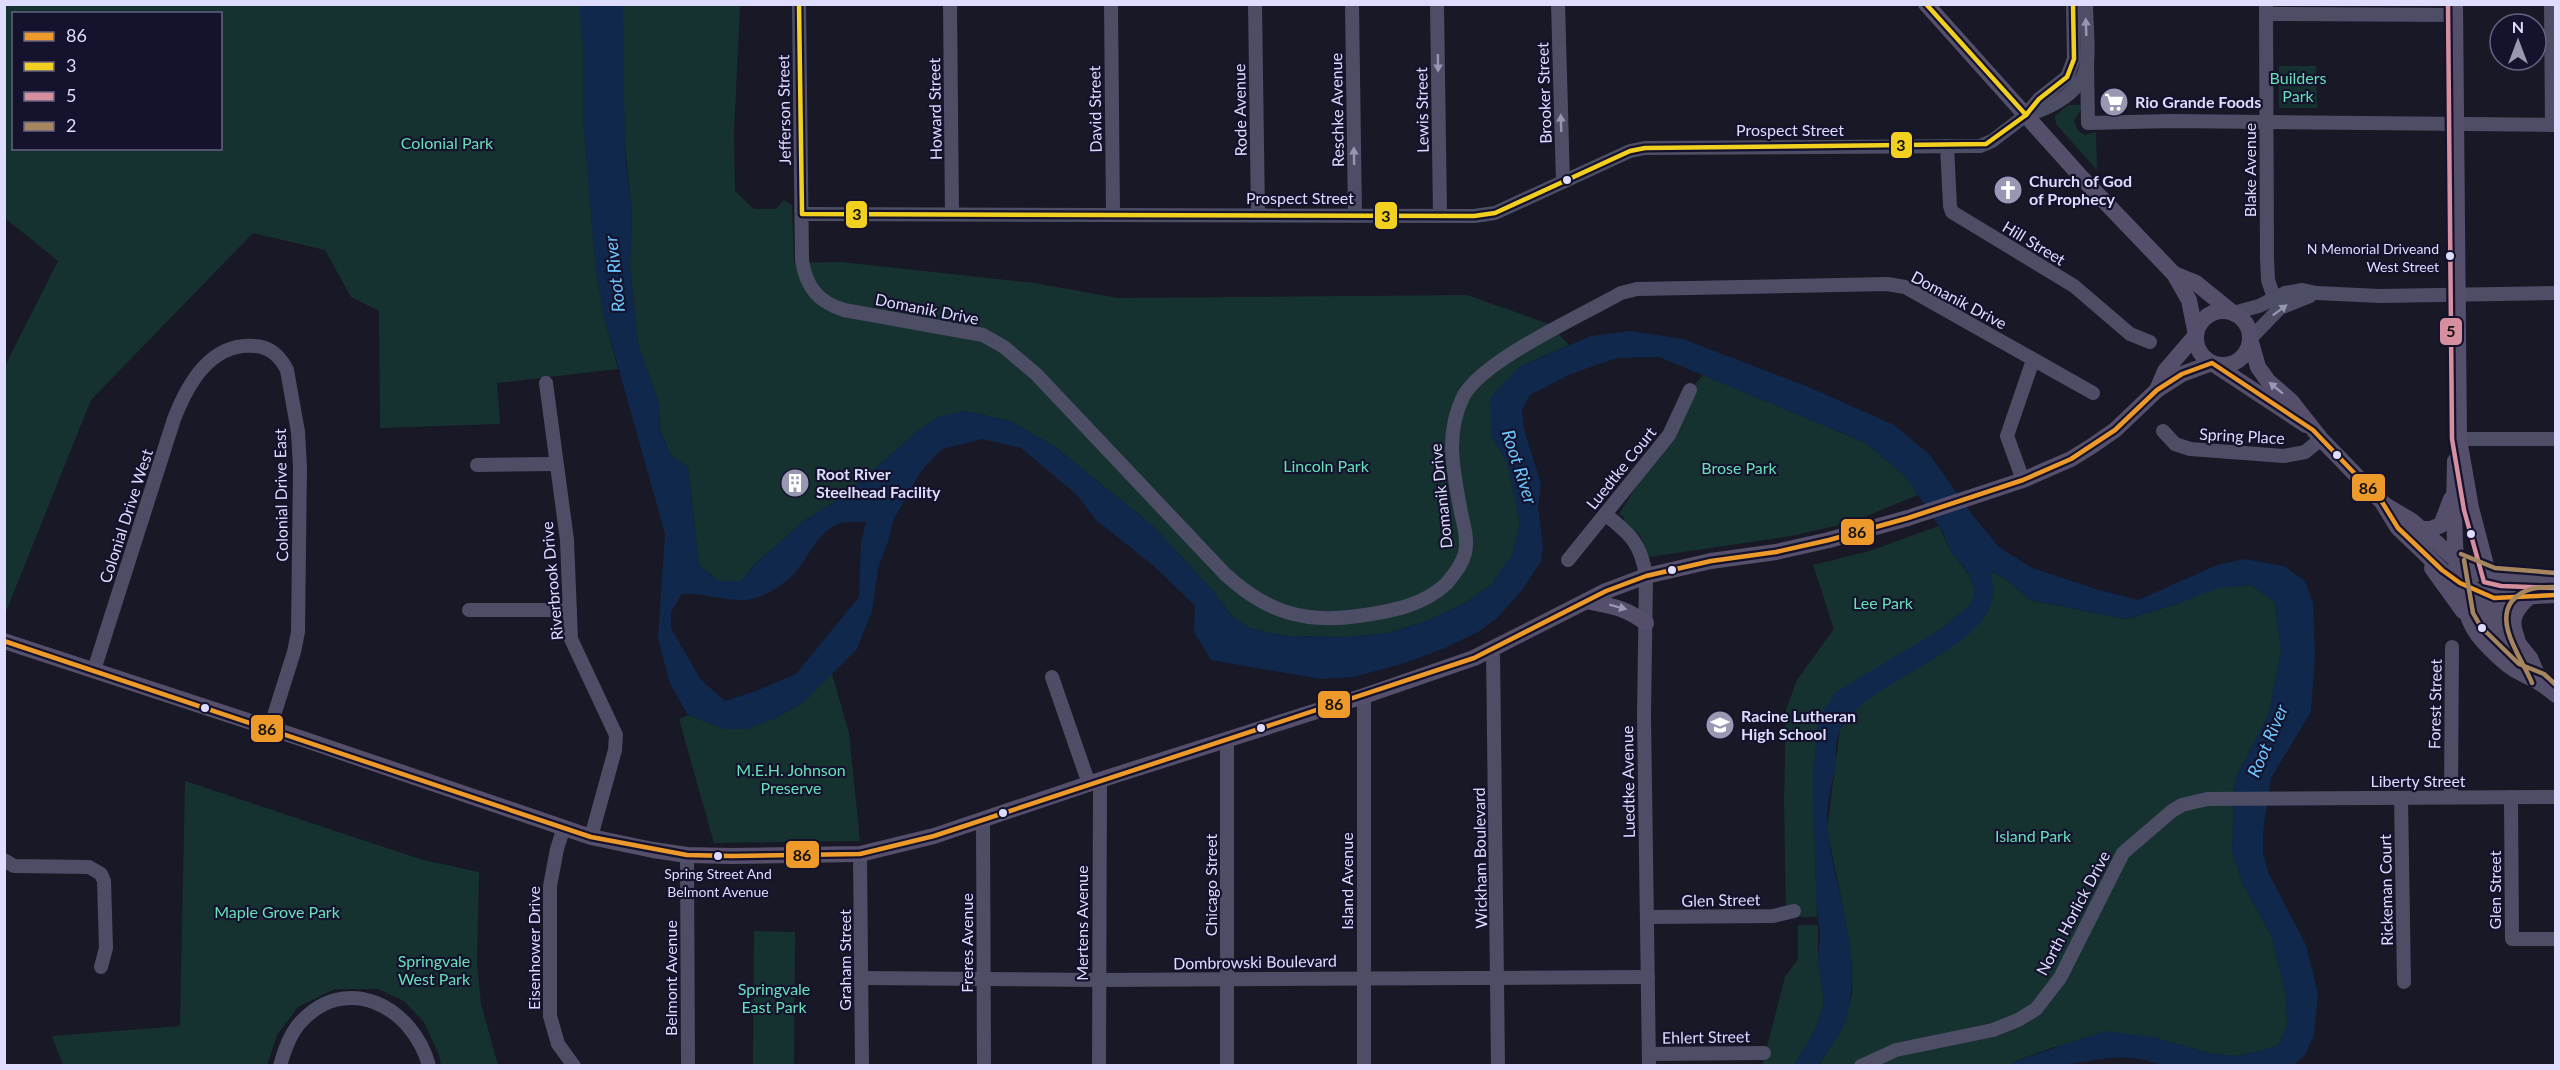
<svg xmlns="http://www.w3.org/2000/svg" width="2560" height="1070" viewBox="0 0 2560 1070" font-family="Lato,sans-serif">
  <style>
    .green { fill: #163230; fill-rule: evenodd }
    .water { fill: #0f284b; fill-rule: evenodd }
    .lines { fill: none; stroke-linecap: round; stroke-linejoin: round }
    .minor { stroke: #4d4e66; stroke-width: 14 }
    .major { stroke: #554f6b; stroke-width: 16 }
    .bus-1-casing { stroke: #14122c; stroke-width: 9 }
    .bus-2-casing { stroke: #14122c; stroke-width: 9 }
    .bus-3-casing { stroke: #14122c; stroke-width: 9 }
    .bus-4-casing { stroke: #14122c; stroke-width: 9 }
    .bus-1 { stroke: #ee9a2a; stroke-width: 4.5 }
    .bus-2 { stroke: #f2d020; stroke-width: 4.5 }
    .bus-3 { stroke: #d58f9e; stroke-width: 4.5 }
    .bus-4 { stroke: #a5865f; stroke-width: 4.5 }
    .oneway { fill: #9696b2 }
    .oneway2 { fill: #9a96b5 }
    .bus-dot { fill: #deddff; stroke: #14122c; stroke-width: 2 }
    .labels { text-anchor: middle; stroke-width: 4.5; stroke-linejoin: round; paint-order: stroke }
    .bus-label { font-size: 14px; fill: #deddff; stroke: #14122c; text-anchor: end }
    .park-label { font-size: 16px; fill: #67e0b9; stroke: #14122c }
    .street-label { font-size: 16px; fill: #deddff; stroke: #14122c }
    .poi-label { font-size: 16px; font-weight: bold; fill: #deddff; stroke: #14122c; text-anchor: start }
    .water-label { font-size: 18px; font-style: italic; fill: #6cc5fd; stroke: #14122c }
    .line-badge { stroke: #14122c; stroke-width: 2 }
    .pale-badge-label { font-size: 16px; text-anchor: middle; font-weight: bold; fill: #111 }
  </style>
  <rect width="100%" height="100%" fill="#191826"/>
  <g class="green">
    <path d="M5,5H740L734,133L735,191L754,209H776L784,200L792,205L794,263L841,262L1034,283L1118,298L1467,295L1549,324L1569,345L1519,367L1491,436L1507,461L1520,522L1512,555L1491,585L1465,603L1429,620L1389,633L1348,637L1287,636L1251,629L1232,616L1213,591L1153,526L1054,446L1010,421L965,411L920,429L844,496L805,520L755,564L741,581H719L699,565L688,467L671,456L660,430L659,404L638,344L630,264L632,215L624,137L585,139L596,271L605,320L618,369L497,383L500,424L380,428L379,311L351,297L325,250L253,233L91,400L5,614V366L58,261L5,218ZM14,14H220V148H14Z"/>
    <path d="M2279,66H2316L2317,108H2279Z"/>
    <path d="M2068,105H2083L2074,121L2078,131L2085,135L2096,132L2097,170L2056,124L2055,116Z"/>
    <path d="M1703,375L1866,443L1905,476L1918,495L1852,522L1791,536L1649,557L1640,535L1625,524L1624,517L1619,514L1669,435L1690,390Z"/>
    <path d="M1939,526L1951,552L1969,575L1975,591L1971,604L1941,629L1895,658L1819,716L1813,776L1817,917H1786L1784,801L1786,710L1797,680L1834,629L1813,565L1869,551Z"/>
    <path d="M1990,571L2006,579L2030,600L2126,619L2174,605L2219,587L2251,585L2275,602L2281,651L2269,714L2235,779L2232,851L2243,885L2271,935L2286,995L2287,1025L2278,1046L2238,1056L2213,1054L2152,1037L2054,1047L2016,1061L2010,1065L1818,1066L1845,1022L1852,994V965L1844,912L1827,829L1840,729L1857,707L1882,689L1948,650Z"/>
    <path d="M832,674L849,733L860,841L714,843L679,719L688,715L725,729L774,719L805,701Z"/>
    <path d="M185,781L423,860L479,872L477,965L481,1004L498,1065H441L439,1055L424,1022L404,1001L378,989H335L298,1007L277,1035L267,1065H63L52,1036L180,1026Z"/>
    <path d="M1798,925H1818V958L1824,1003L1814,1032L1794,1065L1762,1066L1785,977L1798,959Z"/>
    <path d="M754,931L795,932L794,1065H753Z"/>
  </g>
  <path class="water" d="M579,5H623L625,154L632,215L630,264L638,344L659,404L660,430L671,456L688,467L699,565L719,581H741L755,564L805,520L844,496L920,429L939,416L965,411L1010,421L1054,446L1153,526L1213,591L1232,616L1251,629L1287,636L1348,637L1389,633L1429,620L1465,603L1491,585L1512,555L1520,522L1507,462L1491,436L1490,398L1519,367L1591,336L1631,331L1683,339L1811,388L1894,425L1929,454L1974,517L1999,547L2032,568L2099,590L2138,600L2217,565L2245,559L2284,566L2305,581L2313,603L2315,654L2311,712L2271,778L2263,831V854L2269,874L2306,945L2318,993L2314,1035L2305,1055L2293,1066L2161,1065C2118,1050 2099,1062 2058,1065C2042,1067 2026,1065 2010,1065L2016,1061L2105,1031L2152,1037L2213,1054L2238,1056L2278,1046L2287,1025L2286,995L2271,935L2243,885L2232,851L2235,779L2269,714L2281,651L2275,602L2251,585L2219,588L2174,605L2126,619L2030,600L2006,579L1991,571C1991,578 1994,586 1993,593C1989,651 1870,678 1841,728C1834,739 1837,756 1835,768C1831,788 1825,811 1828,831C1835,893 1864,956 1846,1019C1841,1035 1827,1051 1818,1065H1794L1814,1032L1824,1003L1818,958L1820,936L1816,897L1813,776L1819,716L1837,691L1941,629L1971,604L1975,591L1969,574L1951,552L1943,532L1905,476L1866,443L1659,357L1617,358L1571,374L1530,395L1522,410L1524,429L1541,484L1538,507L1543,546L1541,561L1520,593L1496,619L1478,632L1445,648L1408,662L1354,677L1320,679L1211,660L1194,632L1195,606L1155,567L1096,520L1077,495L1021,448L982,439L942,449L921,471L893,521L889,539L878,568L872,611L857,649L805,701L774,719L747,729H725L688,715L670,684L658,639L665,534L605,320L596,271L583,120V45ZM866,522L861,542L859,597L796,674L753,692L725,701L701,680L671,628V612L682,594C704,592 735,605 756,598C768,594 783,585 792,576C807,561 817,532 838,524C846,521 858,522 866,522Z"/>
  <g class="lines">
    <g class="minor">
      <path d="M799,4L802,260C806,287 818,302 844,310L983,335L1004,347L1036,374L1225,574C1265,611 1303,624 1358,616C1388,612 1423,606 1446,584C1454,575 1462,565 1465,553C1468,540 1464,525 1461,513C1454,473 1444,436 1463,397C1482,360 1583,315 1621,293L1637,289L1887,284L1905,287L2093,393"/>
      <path d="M950,4L952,214"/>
      <path d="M1111,4L1113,214"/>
      <path d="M1255,4L1258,215"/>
      <path d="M1352,4L1355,215"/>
      <path d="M1437,4L1440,215"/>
      <path d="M1558,4L1563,181"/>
      <path d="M2266,4L2267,258L2268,280L2274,298"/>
      <path d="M2551,4L2552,125"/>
      <path d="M2266,14L2455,15"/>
      <path d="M2087,64L2088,123L2171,121L2556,125"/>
      <path d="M2026,115C2051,108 2084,92 2087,62C2089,44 2086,23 2086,4"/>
      <path d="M1947,146L1950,206L1952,212L2074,286L2130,334L2150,342"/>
      <path d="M802,214L1474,216L1495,213L1630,151L1645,148L1980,146L1992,141L2026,115L2039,99L2067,77L2074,59L2073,4"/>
      <path d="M2233,313L2259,306L2285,293L2302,290L2317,293L2380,296L2556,293"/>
      <path d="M2250,339L2280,308L2310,296"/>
      <path d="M546,383L567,540L571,639L616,735L615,750L591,837"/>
      <path d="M2163,431L2175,444L2190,449L2284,456L2305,452L2321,439"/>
      <path d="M2459,439H2556"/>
      <path d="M477,465L556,464"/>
      <path d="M2023,480L2007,436L2033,360"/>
      <path d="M1605,514C1630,534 1641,543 1646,576L1644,715L1649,1066"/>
      <path d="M1568,560L1669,435L1690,390"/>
      <path d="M469,610H570"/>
      <path d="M1493,650L1498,1066"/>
      <path d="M94,670L174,419C188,383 211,342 255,346C270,347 280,356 287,370L298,432L300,467L298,632L294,652L270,728"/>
      <path d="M1052,677L1089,784"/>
      <path d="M1364,696V1066"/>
      <path d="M1227,740V1066"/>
      <path d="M2451,797L2452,647"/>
      <path d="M2511,797L2512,939H2556"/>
      <path d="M2401,798L2404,982"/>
      <path d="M983,820L984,1066"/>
      <path d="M564,827L557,849L550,886V1016L558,1044L574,1066"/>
      <path d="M860,854L862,1066"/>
      <path d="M687,855L688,1066"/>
      <path d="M4,860L14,866L89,867L101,874L104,881L106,948L101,967"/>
      <path d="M1647,917L1773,916L1794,911"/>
      <path d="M861,978L1098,980L1648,977"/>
      <path d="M1649,1054L1764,1053"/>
      <path d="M280,1066C284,1051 289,1036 299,1024C345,971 413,1006 429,1066"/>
      <path d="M1099,1066L1100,780"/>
      <path d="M1861,1066L1896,1050L1993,1030L2018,1020L2036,1009L2060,978L2123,853L2172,811L2182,805L2207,799L2556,797"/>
    </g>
    <g class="major">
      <path d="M1926,4L2082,178L2174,274L2189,300L2196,335"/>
      <path d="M2455,4L2459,439L2471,508L2497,607L2510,633L2530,658L2540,681"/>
      <path d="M2174,274L2196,283L2233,313"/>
      <circle cx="2223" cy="338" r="27"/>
      <path d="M2250,339L2258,367L2268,381L2291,401L2321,439L2382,502L2398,528L2442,570L2468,588L2494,598L2556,595"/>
      <path d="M2212,363L2306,425"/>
      <path d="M2157,390L2165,371L2196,335"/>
      <path d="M2455,461C2454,509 2449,604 2482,640C2492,651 2505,664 2517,671C2534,680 2541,682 2556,695"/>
      <path d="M2385,505L2412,521L2457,561L2480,574L2502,579L2556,581"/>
      <path d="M2422,529H2431L2441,525L2451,499"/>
      <path d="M2432,568L2463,611"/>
      <path d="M2470,585L2490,625L2506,645"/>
      <path d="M1586,601C1612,606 1624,607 1646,623"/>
      <path d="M2517,638C2509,620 2515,610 2529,597"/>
      <path d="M4,641L300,738L591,837L653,850L687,855L732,856L860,854L934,836L1100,780L1364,696L1474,658L1606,591L1646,576L1711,561L1776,552L1829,540L1908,518L2023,480L2071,459L2092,446L2115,430L2157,390L2182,374L2212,363"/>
    </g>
    <g class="bus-1-casing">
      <path id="bus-1" d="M4,641L591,837L687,855L732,856L860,854L934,836L1474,658L1606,591L1646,576L1711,561L1776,552L1829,540L1908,518L2023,480L2071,459L2115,430L2157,390L2182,374L2212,363L2313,430L2382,502L2398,528L2442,570L2460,583L2494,598L2556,595"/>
    </g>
    <g class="bus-2-casing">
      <g id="bus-2">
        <path d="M799,4L802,214L1474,216L1495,213L1630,151L1645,148L1986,144L2026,115L2039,99L2067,77L2074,59L2073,4"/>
        <path d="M1926,4L2026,115"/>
      </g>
    </g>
    <g class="bus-3-casing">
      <path id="bus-3" d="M2448,4L2452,439L2464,510L2484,582L2501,586L2556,588"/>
    </g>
    <g class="bus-4-casing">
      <g id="bus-4">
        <path d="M2461,554L2495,568L2556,573"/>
        <path d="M2464,560L2473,613L2481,627L2519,664L2544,674L2556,685"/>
        <path d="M2532,683C2523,660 2494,624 2512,601C2524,587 2539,587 2556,587"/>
      </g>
    </g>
    <use href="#bus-1" class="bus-1"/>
    <use href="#bus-2" class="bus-2"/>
    <use href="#bus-3" class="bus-3"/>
    <use href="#bus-4" class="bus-4"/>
  </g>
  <defs><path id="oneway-solid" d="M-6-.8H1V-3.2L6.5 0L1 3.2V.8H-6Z" transform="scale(1.5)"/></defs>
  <g class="oneway">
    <use href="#oneway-solid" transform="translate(2086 27) rotate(-92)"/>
    <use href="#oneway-solid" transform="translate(1438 63) rotate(89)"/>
    <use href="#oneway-solid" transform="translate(1561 123) rotate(-92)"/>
    <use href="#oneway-solid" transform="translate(1354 156) rotate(-91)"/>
    <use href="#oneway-solid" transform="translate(2280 310) rotate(-37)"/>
  </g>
  <g class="oneway2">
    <use href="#oneway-solid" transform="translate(2276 388) rotate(-141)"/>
    <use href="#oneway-solid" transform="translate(1618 607) rotate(15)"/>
  </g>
  <defs>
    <g id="supermarket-disc" transform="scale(1.5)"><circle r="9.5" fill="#9998b3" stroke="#14122c"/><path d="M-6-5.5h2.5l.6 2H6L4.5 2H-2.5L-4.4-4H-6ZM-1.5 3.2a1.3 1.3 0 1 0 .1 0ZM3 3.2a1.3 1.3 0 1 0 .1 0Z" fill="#fff"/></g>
    <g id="church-disc" transform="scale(1.5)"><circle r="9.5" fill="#9998b3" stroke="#14122c"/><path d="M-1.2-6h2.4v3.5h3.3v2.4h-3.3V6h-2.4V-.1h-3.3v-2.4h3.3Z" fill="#fff"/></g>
    <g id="building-disc" transform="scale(1.5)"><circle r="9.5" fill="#9998b3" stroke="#14122c"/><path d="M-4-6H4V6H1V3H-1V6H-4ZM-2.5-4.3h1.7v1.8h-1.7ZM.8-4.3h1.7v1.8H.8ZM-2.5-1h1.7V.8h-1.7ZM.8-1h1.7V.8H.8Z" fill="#fff"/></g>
    <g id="school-disc" transform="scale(1.5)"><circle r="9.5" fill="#9998b3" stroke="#14122c"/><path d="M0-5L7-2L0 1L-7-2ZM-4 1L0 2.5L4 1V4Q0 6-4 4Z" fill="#fff"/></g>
  </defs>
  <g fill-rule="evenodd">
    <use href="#supermarket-disc" x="2114" y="102"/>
    <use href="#church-disc" x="2008" y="190"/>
    <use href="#building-disc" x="795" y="483"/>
    <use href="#school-disc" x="1720" y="725"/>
  </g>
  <g class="bus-dot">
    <circle cx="1567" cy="180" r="5"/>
    <circle cx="2450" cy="256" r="5"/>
    <circle cx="2337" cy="455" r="5"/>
    <circle cx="2471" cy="534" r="5"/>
    <circle cx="1672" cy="570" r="5"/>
    <circle cx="2482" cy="628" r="5"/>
    <circle cx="205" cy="708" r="5"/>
    <circle cx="1261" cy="728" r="5"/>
    <circle cx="1003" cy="813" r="5"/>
    <circle cx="718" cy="856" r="5"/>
  </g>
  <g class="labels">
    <g class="bus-label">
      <text x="2439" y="254">N Memorial Driveand<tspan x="2439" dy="18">West Street</tspan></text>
      <text x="718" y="879" text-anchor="middle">Spring Street And<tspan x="718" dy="18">Belmont Avenue</tspan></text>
    </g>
    <g class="park-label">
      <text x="2298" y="84">Builders<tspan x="2298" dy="18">Park</tspan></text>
      <text x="447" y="149">Colonial Park</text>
      <text x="1326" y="472">Lincoln Park</text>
      <text x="1739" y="474">Brose Park</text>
      <text x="1883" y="609">Lee Park</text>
      <text x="791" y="776">M.E.H. Johnson<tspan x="791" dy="18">Preserve</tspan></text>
      <text x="2033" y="842">Island Park</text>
      <text x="277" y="918">Maple Grove Park</text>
      <text x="434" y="967">Springvale<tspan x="434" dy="18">West Park</tspan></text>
      <text x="774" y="995">Springvale<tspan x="774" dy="18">East Park</tspan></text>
    </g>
    <g class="street-label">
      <text transform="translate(1544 93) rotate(-92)" y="6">Brooker Street</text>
      <text transform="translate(935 109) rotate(-91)" y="6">Howard Street</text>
      <text transform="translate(1095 109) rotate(-91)" y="6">David Street</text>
      <text transform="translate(784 110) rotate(-91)" y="6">Jefferson Street</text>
      <text transform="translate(1240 110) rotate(-91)" y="6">Rode Avenue</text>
      <text transform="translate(1337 110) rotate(-91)" y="6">Reschke Avenue</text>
      <text transform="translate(1422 110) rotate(-91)" y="6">Lewis Street</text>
      <text x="1790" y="136">Prospect Street</text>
      <text transform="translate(2250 170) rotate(-90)" y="6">Blake Avenue</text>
      <text x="1300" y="204">Prospect Street</text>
      <text transform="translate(2034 243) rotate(31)" y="6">Hill Street</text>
      <text transform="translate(1959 300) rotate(28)" y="6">Domanik Drive</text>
      <text transform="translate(927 309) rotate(11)" y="6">Domanik Drive</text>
      <text transform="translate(2242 436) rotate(3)" y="6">Spring Place</text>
      <text transform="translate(1621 468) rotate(-51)" y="6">Luedtke Court</text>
      <text transform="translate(281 495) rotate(-91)" y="6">Colonial Drive East</text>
      <text transform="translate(1441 496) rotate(-96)" y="6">Domanik Drive</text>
      <text transform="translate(126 516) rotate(-72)" y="6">Colonial Drive West</text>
      <text transform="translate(552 581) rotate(-95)" y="6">Riverbrook Drive</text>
      <text transform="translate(2435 704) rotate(-89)" y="6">Forest Street</text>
      <text x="2418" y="787">Liberty Street</text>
      <text transform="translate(1628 782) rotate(-91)" y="6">Luedtke Avenue</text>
      <text transform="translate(1480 858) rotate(-91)" y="6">Wickham Boulevard</text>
      <text transform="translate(1347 881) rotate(-90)" y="6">Island Avenue</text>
      <text transform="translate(1211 885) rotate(-90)" y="6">Chicago Street</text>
      <text transform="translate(2386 890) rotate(-91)" y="6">Rickeman Court</text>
      <text transform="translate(2495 890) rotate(-90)" y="6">Glen Street</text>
      <text transform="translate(1721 900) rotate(-1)" y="6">Glen Street</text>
      <text transform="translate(2073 913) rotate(-62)" y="6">North Horlick Drive</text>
      <text transform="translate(1082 923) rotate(-90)" y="6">Mertens Avenue</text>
      <text transform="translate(967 943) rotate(-90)" y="6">Freres Avenue</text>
      <text transform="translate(534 948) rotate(-90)" y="6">Eisenhower Drive</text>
      <text transform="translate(845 960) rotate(-90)" y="6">Graham Street</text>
      <text transform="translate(1255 962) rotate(-1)" y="6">Dombrowski Boulevard</text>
      <text transform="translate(671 978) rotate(-90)" y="6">Belmont Avenue</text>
      <text transform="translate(1706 1037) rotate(-1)" y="6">Ehlert Street</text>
    </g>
    <g class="poi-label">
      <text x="2135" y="108">Rio Grande Foods</text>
      <text x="2029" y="187">Church of God<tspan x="2029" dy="18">of Prophecy</tspan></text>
      <text x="816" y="480">Root River<tspan x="816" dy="18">Steelhead Facility</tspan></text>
      <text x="1741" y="722">Racine Lutheran<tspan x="1741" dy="18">High School</tspan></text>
    </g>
    <g class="water-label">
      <text transform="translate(615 274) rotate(-96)" y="6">Root River</text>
      <text transform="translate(1519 467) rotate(72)" y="6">Root River</text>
      <text transform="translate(2268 741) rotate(-67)" y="6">Root River</text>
    </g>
  </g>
  <g class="line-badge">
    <rect x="1890" y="131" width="23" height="28" rx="6" fill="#f2d020"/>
    <rect x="845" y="200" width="23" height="29" rx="6" fill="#f2d020"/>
    <rect x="1374" y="201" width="24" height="29" rx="6" fill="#f2d020"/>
    <rect x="2439" y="317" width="24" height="29" rx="6" fill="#d58f9e"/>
    <rect x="2351" y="473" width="35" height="29" rx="6" fill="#ee9a2a"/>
    <rect x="1840" y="518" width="35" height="28" rx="6" fill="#ee9a2a"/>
    <rect x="1317" y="690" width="34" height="29" rx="6" fill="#ee9a2a"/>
    <rect x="250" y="714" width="34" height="29" rx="6" fill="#ee9a2a"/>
    <rect x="785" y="840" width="35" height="29" rx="6" fill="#ee9a2a"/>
  </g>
  <g class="pale-badge-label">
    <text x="1901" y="151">3</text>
    <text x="857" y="220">3</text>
    <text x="1386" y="222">3</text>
    <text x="2451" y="337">5</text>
    <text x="2368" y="494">86</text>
    <text x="1857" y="538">86</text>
    <text x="1334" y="710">86</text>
    <text x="267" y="735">86</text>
    <text x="802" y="861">86</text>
  </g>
  <rect width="2560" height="1070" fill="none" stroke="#deddff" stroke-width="12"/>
  <rect x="12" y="12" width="210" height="138" fill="#14122c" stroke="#656380" stroke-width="1.5"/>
  <rect x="24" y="32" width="30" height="9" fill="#ee9a2a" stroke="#656380" stroke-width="1.5"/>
  <text x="66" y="42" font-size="18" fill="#deddff">86</text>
  <rect x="24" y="62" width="30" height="9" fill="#f2d020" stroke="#656380" stroke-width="1.5"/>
  <text x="66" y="72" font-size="18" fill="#deddff">3</text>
  <rect x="24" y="92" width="30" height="9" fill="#d58f9e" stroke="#656380" stroke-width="1.5"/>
  <text x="66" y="102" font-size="18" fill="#deddff">5</text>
  <rect x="24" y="122" width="30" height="9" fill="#a5865f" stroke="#656380" stroke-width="1.5"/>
  <text x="66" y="132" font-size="18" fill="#deddff">2</text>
  <g transform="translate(2518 42)"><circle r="28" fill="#14122c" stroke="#656380" stroke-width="1.5"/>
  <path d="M0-4.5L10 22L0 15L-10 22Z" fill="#9998b3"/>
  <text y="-9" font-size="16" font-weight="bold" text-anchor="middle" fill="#deddff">N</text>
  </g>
</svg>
